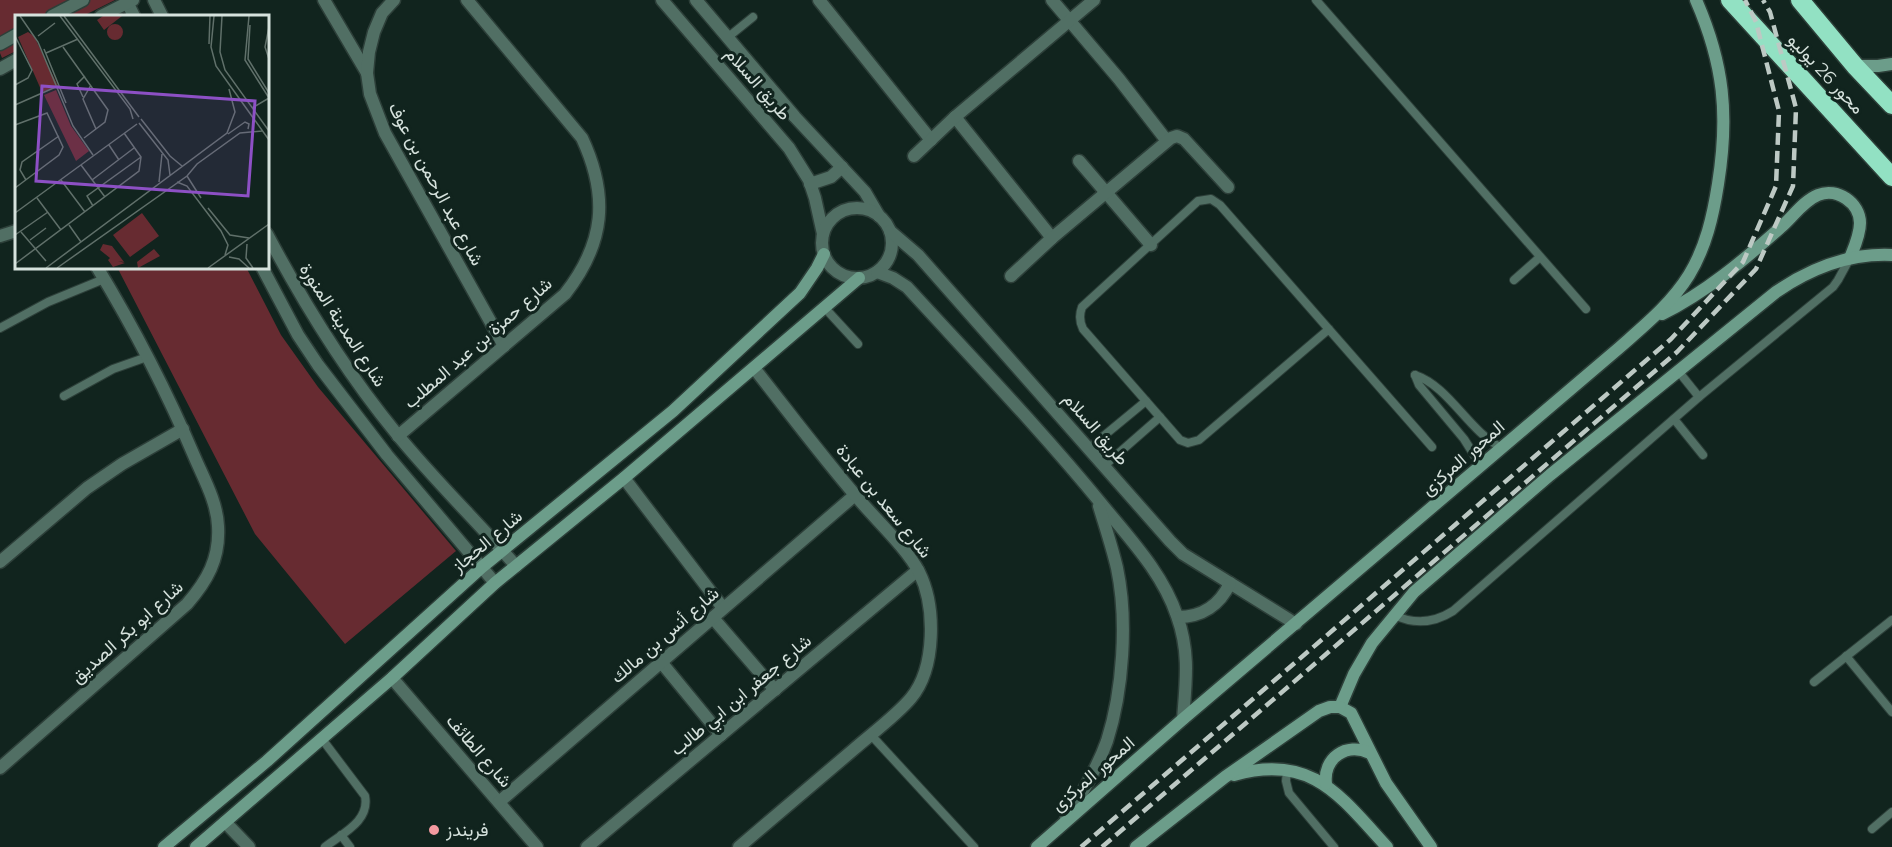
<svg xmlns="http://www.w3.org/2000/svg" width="1892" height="847" viewBox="0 0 1892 847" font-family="Montserrat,Vazirmatn,sans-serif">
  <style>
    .green { fill: #672b31 }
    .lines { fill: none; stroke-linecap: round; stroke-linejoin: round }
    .lane-casing { stroke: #2d3f39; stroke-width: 10 }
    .street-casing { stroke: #2d3f39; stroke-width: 15 }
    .secondary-casing { stroke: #2d3f39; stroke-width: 15 }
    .highway-casing { stroke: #2d3f39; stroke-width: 21 }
    .lane { stroke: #516f64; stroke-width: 8 }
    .street { stroke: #516f64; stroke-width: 12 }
    .secondary { stroke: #6c9d8a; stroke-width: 12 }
    .highway { stroke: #92e1c3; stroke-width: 18 }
    .rail { stroke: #bdc9c4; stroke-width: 4.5; stroke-dasharray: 12 6; stroke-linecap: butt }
    .poi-dot { fill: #f49aa0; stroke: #11241e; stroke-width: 2 }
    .labels { text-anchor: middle; stroke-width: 6; stroke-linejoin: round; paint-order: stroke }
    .street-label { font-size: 18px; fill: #d6e2dd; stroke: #11241e }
    .poi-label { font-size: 18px; fill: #d6e2dd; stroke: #11241e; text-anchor: start }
    .inset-road { fill: none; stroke: #60706a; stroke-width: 1.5 }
    .view { fill: #8d50c5; fill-opacity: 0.15; stroke: #8d50c5; stroke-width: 3 }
    .inset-edge { fill: none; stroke: #d6e2dd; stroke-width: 3 }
  </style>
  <rect width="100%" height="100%" fill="#11241e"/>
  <g class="green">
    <path d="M0,0H115L83,16H16V51L2,58L0,53Z"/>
    <path d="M117,267H246L281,335L318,387L456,551L345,644L255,534Z"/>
  </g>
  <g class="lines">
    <g class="lane-casing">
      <g id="lane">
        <path d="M1316,0L1586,309"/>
        <path d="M727,38L753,17"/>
        <path d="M1514,280L1540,257"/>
        <path d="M824,307L858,344"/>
        <path d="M0,328L48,302L104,279"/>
        <path d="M1329,329L1199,440L1188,443L1180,440L1083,329C1079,321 1079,315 1082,307L1198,201L1211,199L1220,205L1432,447"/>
        <path d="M1679,372L1699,397"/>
        <path d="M1415,375C1450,387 1468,431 1502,448"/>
        <path d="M1415,375L1419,385L1464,439L1481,466"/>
        <path d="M64,396L113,369L147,357"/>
        <path d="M1674,419L1703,455"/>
        <path d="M1089,448L1146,401"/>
        <path d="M1104,466L1160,417"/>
        <path d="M1394,615C1415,625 1434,623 1453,611L1699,397L1833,287L1838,280L1850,258"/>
        <path d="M1846,656L1892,712"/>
        <path d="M1814,682L1892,620"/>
        <path d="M871,735L974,847"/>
        <path d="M322,739L365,796C370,821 343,833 325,847"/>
        <path d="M1287,770L1286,781L1289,793L1334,847"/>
        <path d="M1872,829L1892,812"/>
        <path d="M341,835L350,847"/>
      </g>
    </g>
    <g class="street-casing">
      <g id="street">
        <path d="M126,0L134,16"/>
        <path d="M154,0L162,16"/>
        <path d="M324,0L367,73"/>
        <path d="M394,0L382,13L374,32L369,52L367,73L370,94L385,133L504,346"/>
        <path d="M662,0L789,148L809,180L815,198L823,234"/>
        <path d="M696,0L795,117L865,192L879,216"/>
        <path d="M819,0L931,140"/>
        <path d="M1052,0L1119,79L1167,141"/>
        <path d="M52,16L83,0"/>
        <path d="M101,16L133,0"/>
        <path d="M0,44L16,35"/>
        <path d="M0,69L16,60"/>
        <path d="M955,117L1052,238"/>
        <path d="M914,156L955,117L1094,0"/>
        <path d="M1079,161L1151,245"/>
        <path d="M810,184L831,177L842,167"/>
        <circle cx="857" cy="243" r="35"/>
        <path d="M890,231L918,255L1170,541L1183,554L1296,624"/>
        <path d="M267,234C304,304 346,372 396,433C434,480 477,521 516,566"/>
        <path d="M0,236L16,231"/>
        <path d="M262,267L298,335L318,365L387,455L495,583"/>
        <path d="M877,272L893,278L907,287C973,359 1042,431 1104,507C1131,540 1163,574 1177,616C1190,652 1186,681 1183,719"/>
        <path d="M1011,276L1052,238L1171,138L1177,136L1184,139L1228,187"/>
        <path d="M398,436L565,294C605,243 609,196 582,138L467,0"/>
        <path d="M624,478L723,608"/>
        <path d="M0,562L87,488L122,464L183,429"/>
        <path d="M1178,617C1202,617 1220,605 1230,583"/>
        <path d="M713,618L775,690"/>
        <path d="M661,662L721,735"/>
        <path d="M392,678L537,847"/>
        <path d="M0,768L187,604C207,581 220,559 218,526C217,502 204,479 195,458C167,392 134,328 97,267"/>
        <path d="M499,802L855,495"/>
        <path d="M1066,819C1082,794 1097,769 1107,741C1123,691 1128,620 1117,568C1112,547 1105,526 1099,506"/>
        <path d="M225,822L249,847"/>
        <path d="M587,847L918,570"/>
        <path d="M739,847C777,815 815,782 853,750C870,735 897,715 911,698C936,668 936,606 919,572C907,548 874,518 856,496C820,454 788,411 754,368"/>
      </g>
    </g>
    <g class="secondary-casing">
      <g id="secondary">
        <path d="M1855,66H1878L1892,64"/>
        <path d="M1662,314C1705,293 1744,260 1780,228C1792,218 1803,201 1818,195C1837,187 1860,203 1860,223C1860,235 1854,248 1850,258"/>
        <path d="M1340,707L1354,674L1372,643L1414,592L1550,475L1776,292C1811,268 1850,253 1892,255"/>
        <path d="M1340,707L1351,713L1386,783L1431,847"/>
        <path d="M1234,775C1312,753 1340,796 1387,847"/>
        <path d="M1326,784C1323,758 1346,742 1370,753"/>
        <path d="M164,847L267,761L482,567L673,411L800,293L817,268L824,254"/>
        <path d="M196,847L392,678L495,583L624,478L859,278"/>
        <path d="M1037,847L1183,719L1619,348C1645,325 1671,304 1689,275C1706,247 1713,216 1718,184C1729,115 1724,64 1696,0"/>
        <path d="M1136,847L1225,777L1319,711L1330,707H1340"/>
      </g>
    </g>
    <g class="highway-casing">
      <g id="highway">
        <path d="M1730,0L1892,177"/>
        <path d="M1800,0L1855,66L1892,105"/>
      </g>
    </g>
    <use href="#lane" class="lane"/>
    <use href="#street" class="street"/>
    <use href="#secondary" class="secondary"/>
    <use href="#highway" class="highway"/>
    <g class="rail">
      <path d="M1081,847L1671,339L1743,262L1776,186L1779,111L1756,22L1745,0"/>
      <path d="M1102,847L1677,352L1756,269L1793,186L1796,108L1770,12L1763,0"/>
    </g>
  </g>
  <circle class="poi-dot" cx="434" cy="830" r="6"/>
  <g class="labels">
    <g class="street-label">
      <text transform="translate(1826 74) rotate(47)" y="6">محور 26 يوليو</text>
      <text transform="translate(758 84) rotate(49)" y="6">طريق السلام</text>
      <text transform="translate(436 184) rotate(62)" y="6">شارع عبد الرحمن بن عوف</text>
      <text transform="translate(343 325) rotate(57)" y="6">شارع المدينة المنورة</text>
      <text transform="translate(478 343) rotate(-41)" y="6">شارع حمزة بن عبد المطلب</text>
      <text transform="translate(1096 429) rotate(49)" y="6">طريق السلام</text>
      <text transform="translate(1463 458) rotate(-41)" y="6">المحور المركزى</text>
      <text transform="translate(884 501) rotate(51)" y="6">شارع سعد بن عبادة</text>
      <text transform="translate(487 541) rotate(-40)" y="6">شارع الحجاز</text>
      <text transform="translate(127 632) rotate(-42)" y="6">شارع ابو بكر الصديق</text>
      <text transform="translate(665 635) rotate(-41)" y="6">شارع أنس بن مالك</text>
      <text transform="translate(741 695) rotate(-40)" y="6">شارع جعفر ابن ابي طالب</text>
      <text transform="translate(479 751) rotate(49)" y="6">شارع الطائف</text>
      <text transform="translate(1093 774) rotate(-41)" y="6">المحور المركزى</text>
    </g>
    <g class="poi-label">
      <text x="446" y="836">فريندز</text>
    </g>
  </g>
  <g transform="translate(15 15)">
    <rect width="254" height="254" fill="#11241e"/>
    <path d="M88,1H107L89,15L82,5ZM92 17a8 8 0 1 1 16 0a8 8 0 1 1-16 0ZM13,17L19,21L43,71L27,77L3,22ZM41,75L56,111L74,136L61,146L29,80ZM127,198L144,221L115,242L98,220ZM88,229L97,231L109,247L103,246L110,248L98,252L93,245L95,243L85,235ZM139,234L145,241L123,253L122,247Z" fill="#672b31"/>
    <path class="inset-road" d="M5,1L23,27L58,111L78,140M45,1L115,94L118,104M49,1L124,102M199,1L196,32L201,51L254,125M207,1L205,37L210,55L254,116M234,1L230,45L254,83M235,10L233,44L254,78M254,12L250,32L254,44M0,21L17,55L13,63L0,70M23,21L40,8M194,29L195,1M48,32L93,95L90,107L69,123M29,34L51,88M31,38L63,24M76,70L68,84L81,114M68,82L62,69L70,61M0,90L43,71M237,93L254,83M126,104L155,141L167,151M124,108L153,145L155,160M0,110L32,98L48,132L44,140L0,173M213,119L230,107L234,109L233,114M94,130L104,145M66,150L90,182M172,161L186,183M11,165L5,155L7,147L44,121M46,165L70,197M77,165L119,133M144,167L147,139M162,167L172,171L206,216L213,230L210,240M22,183L46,215M78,191L72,181L126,142M193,193L215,220L234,223M0,198L122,109M54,210L66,227M6,217L31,246M0,220L33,197M15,225L31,213M232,229L231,243L238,253M214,242L224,244L234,253M0,249L124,156L126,142L109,118M31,253L212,118L220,97L214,74M42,253L172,161L182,149L225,118L247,116M193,253L254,209"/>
    <path class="view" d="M27,71L240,86L233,181L21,166Z"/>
    <rect width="254" height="254" class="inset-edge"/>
  </g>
</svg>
